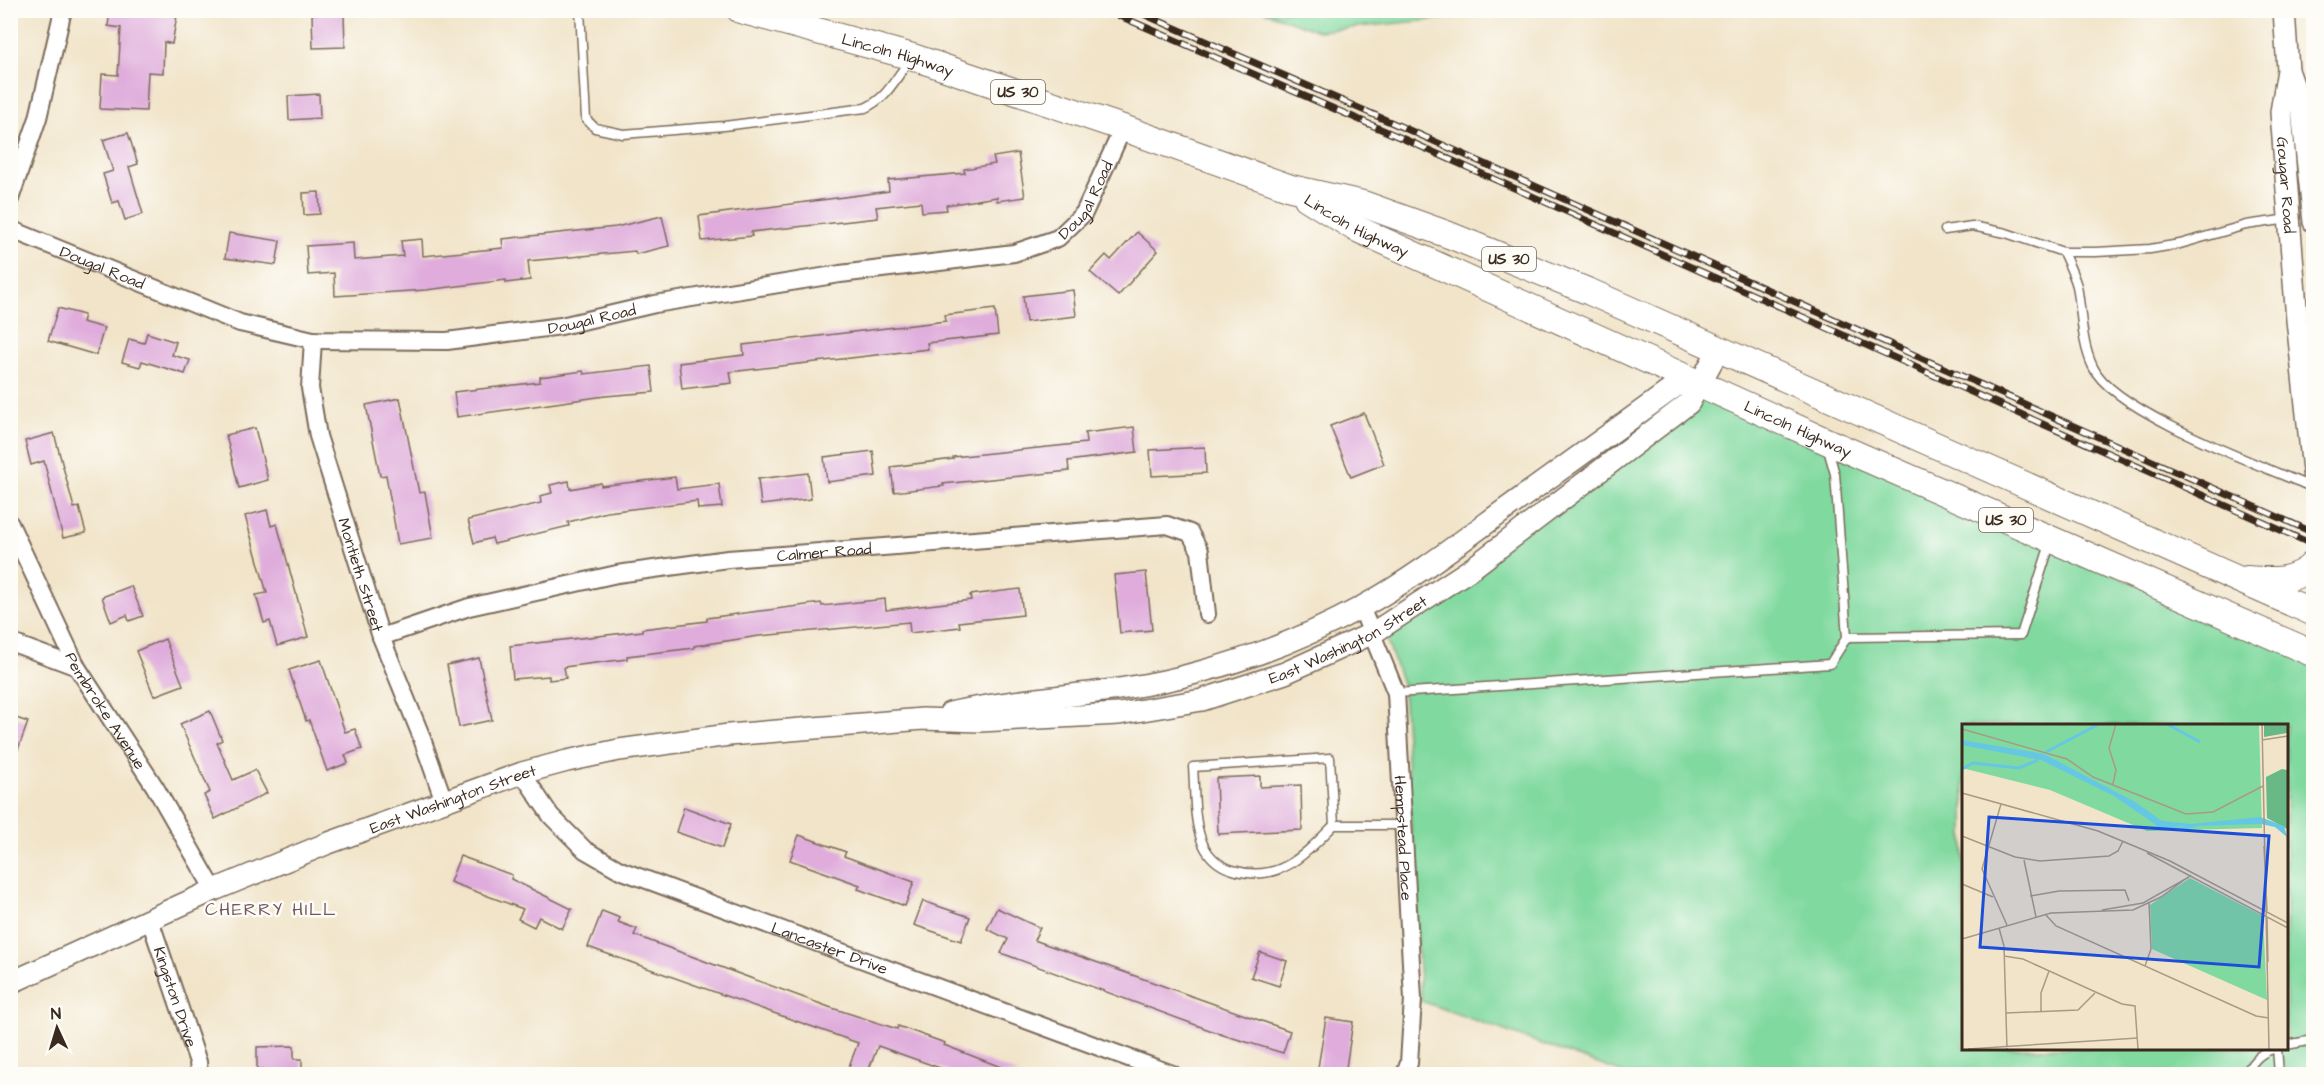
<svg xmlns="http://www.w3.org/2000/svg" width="2324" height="1085" viewBox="0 0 2324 1085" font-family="'Architects Daughter',sans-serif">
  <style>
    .green { fill: #80d99f; stroke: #5e825e; stroke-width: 1.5; fill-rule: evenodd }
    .building { fill: #dfacdb }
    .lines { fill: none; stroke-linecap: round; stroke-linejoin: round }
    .service-casing { stroke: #7b6b5a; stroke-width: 11 }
    .minor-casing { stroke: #7b6b5a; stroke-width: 20 }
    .tertiary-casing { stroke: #7b6b5a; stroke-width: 24 }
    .primary-casing { stroke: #7b6b5a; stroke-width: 28 }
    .service { stroke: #fff; stroke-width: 8 }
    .minor { stroke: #fff; stroke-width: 16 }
    .tertiary { stroke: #fff; stroke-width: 21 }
    .primary { stroke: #fff; stroke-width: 26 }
    .rail-casing { stroke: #3b2a1e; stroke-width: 7 }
    .rail { stroke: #fdfcf7; stroke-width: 4.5; stroke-dasharray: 14; stroke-linecap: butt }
    .labels { text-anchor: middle; stroke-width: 5; stroke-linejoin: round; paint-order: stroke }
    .shield { fill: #fdfcf7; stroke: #75695f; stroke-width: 1.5 }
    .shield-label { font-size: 15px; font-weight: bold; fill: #3b2a1e }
    .street-label { font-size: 16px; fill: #3b2a1e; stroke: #fdfcf7 }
    .neighbourhood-label { font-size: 18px; letter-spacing: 1.5px; fill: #745860; stroke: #fdfcf7 }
    .inset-river { fill: none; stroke: #65c7e3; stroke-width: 3 }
    .inset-road { fill: none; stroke: #a89a85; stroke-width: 1.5 }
    .view { fill: #1d4ed8; fill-opacity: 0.15; stroke: #1d4ed8; stroke-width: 3 }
    .inset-edge { fill: none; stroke: #3b2a1e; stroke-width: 3 }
  </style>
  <rect width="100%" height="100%" fill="#fdfcf7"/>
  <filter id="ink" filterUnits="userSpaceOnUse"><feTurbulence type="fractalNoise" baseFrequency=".0167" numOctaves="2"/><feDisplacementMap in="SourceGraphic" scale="12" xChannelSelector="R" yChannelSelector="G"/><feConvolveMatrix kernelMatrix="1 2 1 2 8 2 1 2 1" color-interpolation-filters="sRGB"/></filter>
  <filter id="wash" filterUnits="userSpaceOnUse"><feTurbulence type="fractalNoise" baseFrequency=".008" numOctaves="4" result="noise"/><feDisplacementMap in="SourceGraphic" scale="24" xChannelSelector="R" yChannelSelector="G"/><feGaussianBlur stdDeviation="1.35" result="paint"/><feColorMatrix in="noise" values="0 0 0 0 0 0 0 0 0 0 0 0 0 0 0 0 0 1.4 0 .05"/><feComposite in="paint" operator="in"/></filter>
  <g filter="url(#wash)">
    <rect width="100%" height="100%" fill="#f1e4c9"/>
    <g class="green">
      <path d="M1263,11H1521L1318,31Z"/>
      <path d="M1701,393L2313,662V1074H1626L1421,1001L1403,686L1386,638ZM1964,725H2286V1048H1964Z"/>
    </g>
    <g id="blocks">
      <g class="building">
        <path d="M110,10H178L172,44L164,42L163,73L148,72L146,111L100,109L102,74L118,75L121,28L108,26Z"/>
        <path d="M344,13L345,47L313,48L312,14Z"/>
        <path d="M319,94L320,118L289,120L288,96Z"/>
        <path d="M128,133L138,164L129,167L143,214L125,220L119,201L112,203L103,174L113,171L103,140Z"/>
        <path d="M1018,153L1025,197L997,201V197L946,205L947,210L922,212L921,202L876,207L878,218L751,232L752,236L702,241L699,216L889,191L888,180L965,173L964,169L995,164L993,157Z"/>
        <path d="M319,192L320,214L304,215L303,193Z"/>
        <path d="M662,216L669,246L636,254L635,251L528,261L530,280L506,283V280L426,290L335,296L334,273L308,275L306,246L353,243L354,260L403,256L401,241L422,239L423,256L503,248L502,239L616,227Z"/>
        <path d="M1137,232L1158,251L1118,296L1090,272L1106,255L1111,260Z"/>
        <path d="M229,233L280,241L276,265L225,258Z"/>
        <path d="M1073,290L1076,316L1026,322L1023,296Z"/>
        <path d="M58,308L84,315L82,322L104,328L96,355L48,341Z"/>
        <path d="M995,309L998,335L927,343L928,349L730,372L732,383L682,389L679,363L744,355L743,345L946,321L945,315Z"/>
        <path d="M147,333L176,342L172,355L190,360L185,374L142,361L140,367L122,362L129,339L144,343Z"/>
        <path d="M651,366L654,392L605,396L457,417L454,392L540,382V377L583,371L584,374Z"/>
        <path d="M400,398L419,493L425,492L433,538L398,544L386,475L380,476L366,405Z"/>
        <path d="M1364,413L1384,464L1351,477L1330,426Z"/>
        <path d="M1134,427L1137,452L1068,461L1069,471L943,484L944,486L894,492L891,467L953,459V457L1086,443L1085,433Z"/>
        <path d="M255,428L268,480L239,488L226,435Z"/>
        <path d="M54,433L74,508L79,507L86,533L63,538L44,461L31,465L25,441Z"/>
        <path d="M1205,447L1206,473L1152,476L1150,450Z"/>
        <path d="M873,451L876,476L827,482L824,457Z"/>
        <path d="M808,473L811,499L761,505L758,479Z"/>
        <path d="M675,477L677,489L719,484L722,507L698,509L697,501L607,512L568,522L569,526L494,544L492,538L474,543L468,520L541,503L540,496L552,493L550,485L569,481L570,489L601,483V486Z"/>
        <path d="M267,510L271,526L277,524L308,637L277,646L270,621L264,623L256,595L267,593L245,516Z"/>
        <path d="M1146,572L1152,630L1120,633L1114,575Z"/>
        <path d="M131,586L143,616L129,621L127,615L111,622L102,597Z"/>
        <path d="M1020,589L1023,615L959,622L960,627L910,633L909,622L759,636L694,646V648L627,656V659L564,667L566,678L549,680V676L513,679L510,646L642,631V629L707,621V618L821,603L822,606L885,599L886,610L971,600L970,595Z"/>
        <path d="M165,639L183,685L154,696L136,651Z"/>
        <path d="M479,658L492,720L459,727L447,665Z"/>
        <path d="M321,660L345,732L355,729L362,749L345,755L348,763L327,771L309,720L306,721L289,670Z"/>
        <path d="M210,711L222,740L217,743L233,780L255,770L267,793L215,819L204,795L210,792L180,724Z"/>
        <path d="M10,716L28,722L12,766H10Z"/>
        <path d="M1260,776V787L1301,785L1302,830L1218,834L1216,778Z"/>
        <path d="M684,807L731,824L722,848L676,832Z"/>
        <path d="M799,835L846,852L844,856L914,882L905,906L858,889L860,885L790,860Z"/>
        <path d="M460,856L512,875L511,879L572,909L562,929L539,917L534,927L518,919L523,909L450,882Z"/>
        <path d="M923,901L970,917L961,941L914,925Z"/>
        <path d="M997,908L1040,928L1034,940L1290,1031L1283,1053L1223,1035L1001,953L1008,939L987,929Z"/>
        <path d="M602,911L620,918L618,922L637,929L634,935L829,1007L897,1029L898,1026L945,1043L944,1045L1019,1074H957L878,1046L867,1074H846L858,1043L588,947Z"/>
        <path d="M1260,952L1287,961L1279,986L1251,977Z"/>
        <path d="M1326,1018L1353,1022L1345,1074H1317Z"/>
        <path d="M294,1046V1059H302V1074H270V1070H257V1047Z"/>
      </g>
    </g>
  </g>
  <g filter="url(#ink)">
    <use href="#blocks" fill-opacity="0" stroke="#7b6b5a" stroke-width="1.5"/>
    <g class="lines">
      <g class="service-casing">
        <g id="service">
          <path d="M580,10L586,119L595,128L623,134L724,126L865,108C889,97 894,79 911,59"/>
          <path d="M1945,230L1972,226L2006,233L2063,252H2096L2150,249L2180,244L2246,225L2289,219"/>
          <path d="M2063,252C2068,263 2074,275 2077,286C2082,313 2081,342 2093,367C2113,412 2265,467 2314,488"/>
          <path d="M1847,637L2021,635L2051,541"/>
          <path d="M1396,693L1830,664L1847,637L1835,474L1827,446"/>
          <path d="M1334,825C1304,855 1279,884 1233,870C1219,866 1209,857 1203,844C1193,822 1195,791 1193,767L1330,758L1334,825H1403"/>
          <path d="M2286,1045L2314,1040"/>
          <path d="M2277,1048L2279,1074"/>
          <path d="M2245,1074C2254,1060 2261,1051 2277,1048"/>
        </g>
      </g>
      <g class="minor-casing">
        <g id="minor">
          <path d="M10,199L38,118L63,10"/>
          <path id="s1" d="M10,229L240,323L313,340L447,341L561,326L655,304L840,274L1014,253L1058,238L1084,213L1123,128"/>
          <path id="s2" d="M313,340L310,388L318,436L381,637L420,733L444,801"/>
          <path id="s3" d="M10,524L77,667L155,787L214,890"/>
          <path id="s4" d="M1361,607L1396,693L1413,999L1409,1063L1405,1074"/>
          <path id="s5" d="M381,637L469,607L617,574L728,559L1167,525L1190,533L1200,551L1207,614"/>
          <path d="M10,642L77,667"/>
          <path id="s6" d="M522,773L551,816L585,850L620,870L1172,1074"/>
          <path id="s7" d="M150,920L198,1062L199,1074"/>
        </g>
      </g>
      <g class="tertiary-casing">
        <g id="tertiary">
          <path id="s8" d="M2284,10L2288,70L2281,112L2297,320L2314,480"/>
          <path d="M2289,73L2302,110L2314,222"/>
          <path d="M950,713C1031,695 1115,696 1196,673C1252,658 1309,636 1360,608C1409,581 1454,547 1499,514C1558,471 1617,429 1676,386L1700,382"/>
          <path id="s9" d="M10,983L214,890L326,844L522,773L567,761L619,750L729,735L923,719L979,721L1119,714L1202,700L1285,673L1373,633L1471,569L1689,403L1719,349"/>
        </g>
      </g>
      <g class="primary-casing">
        <g id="primary">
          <path id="s10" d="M740,10L913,57L1123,128L1291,188L1363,204L1449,235L1590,292L2314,613"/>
          <path id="s11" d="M1307,198L1355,228L1826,441L2314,654"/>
          <path d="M2247,579C2270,581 2296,583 2314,563"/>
        </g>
      </g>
      <use href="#service" class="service"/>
      <use href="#minor" class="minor"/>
      <use href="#tertiary" class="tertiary"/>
      <use href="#primary" class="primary"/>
      <g class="rail-casing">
        <g id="rail">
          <path d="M1106,10L1413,143L2314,545"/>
          <path d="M1134,10L1418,134L2314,533"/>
        </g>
      </g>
      <use href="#rail" class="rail"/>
    </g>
  </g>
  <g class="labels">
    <g class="shield">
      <rect x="991" y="80" width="54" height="24" rx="4.5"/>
      <rect x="1482" y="247" width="54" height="24" rx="4.5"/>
      <rect x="1979" y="508" width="54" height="24" rx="4.5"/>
    </g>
    <g class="shield-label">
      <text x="1018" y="97">US 30</text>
      <text x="1509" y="264">US 30</text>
      <text x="2006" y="525">US 30</text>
    </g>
    <g class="street-label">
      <text dy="6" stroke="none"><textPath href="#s10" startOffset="164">Lincoln Highway</textPath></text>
      <text dy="6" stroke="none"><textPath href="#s8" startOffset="176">Gougar Road</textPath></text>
      <text dy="6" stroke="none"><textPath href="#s1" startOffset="1126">Dougal Road</textPath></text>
      <text dy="6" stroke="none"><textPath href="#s11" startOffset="57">Lincoln Highway</textPath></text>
      <text dy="6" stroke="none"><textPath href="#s1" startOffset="100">Dougal Road</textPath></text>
      <text dy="6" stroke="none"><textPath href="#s1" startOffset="604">Dougal Road</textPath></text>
      <text dy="6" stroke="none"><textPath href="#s11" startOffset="543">Lincoln Highway</textPath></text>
      <text dy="6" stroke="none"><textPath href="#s5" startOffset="453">Calmer Road</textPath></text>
      <text dy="6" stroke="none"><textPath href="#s2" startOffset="242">Montieth Street</textPath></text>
      <text dy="6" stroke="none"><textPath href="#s9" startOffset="1398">East Washington Street</textPath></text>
      <text dy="6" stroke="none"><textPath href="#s3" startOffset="210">Pembroke Avenue</textPath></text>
      <text dy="6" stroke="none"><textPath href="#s9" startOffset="480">East Washington Street</textPath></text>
      <text dy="6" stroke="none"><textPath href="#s4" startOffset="238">Hempstead Place</textPath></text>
      <text dy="6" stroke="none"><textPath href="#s6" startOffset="364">Lancaster Drive</textPath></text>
      <text dy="6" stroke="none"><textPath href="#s7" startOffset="81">Kingston Drive</textPath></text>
    </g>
    <g class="neighbourhood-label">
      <text x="271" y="915">CHERRY HILL</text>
    </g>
  </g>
  <g transform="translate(1962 724)">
    <rect width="326" height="326" fill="#f1e4c9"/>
    <path d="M0,0H297L300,104L185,107L88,66L0,44ZM228,154L301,192L305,276L190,225L188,181Z" fill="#80d99f"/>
    <path d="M302,0H325V9L302,13ZM320,45L325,46V105L305,94L304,53Z" fill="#68b986"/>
    <path d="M0,16L82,30L173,78L200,97L229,100L298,93L322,102L325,113L313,103L299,100L197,103L152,72L79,36L0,21Z" fill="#65c7e3"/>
    <path class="inset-river" d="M205,0L238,18M84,28L137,0M0,45L11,39L57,44L76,36M194,101L218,105L236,101"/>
    <path class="inset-road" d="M300,0L307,325M0,5L105,35L131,53L224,90L251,88L301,62M300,16L326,12M151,60L154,46L147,24L154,0M0,69L136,107L208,137L326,199M39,80L20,145L45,201M0,112L53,133L78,137L147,132L156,127L161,117M302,122L305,187M185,129L326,204M62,136L74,193M0,160L31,173M68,172L97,167L163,166L167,177M140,186L181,179L227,153M83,190L94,202L294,292L307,294M305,194L306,238M37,204L42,222L45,325M0,215L89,189L171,186L199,173L229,151M42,232L61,235L160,280L173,282L176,325M183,242L189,225L187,179M79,288V269L87,247M44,289L116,286L133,269M6,325L176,314"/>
    <path class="view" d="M27,93L307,112L297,243L18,223Z"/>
    <rect width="326" height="326" class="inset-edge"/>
  </g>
  <rect width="2324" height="1085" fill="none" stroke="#fdfcf7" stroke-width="36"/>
  <g transform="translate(57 1028) rotate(356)" stroke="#fdfcf7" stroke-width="4.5" paint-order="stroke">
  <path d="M0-4.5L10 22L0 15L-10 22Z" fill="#3b2a1e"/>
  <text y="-9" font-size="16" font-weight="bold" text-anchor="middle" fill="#3b2a1e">N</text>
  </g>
</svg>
